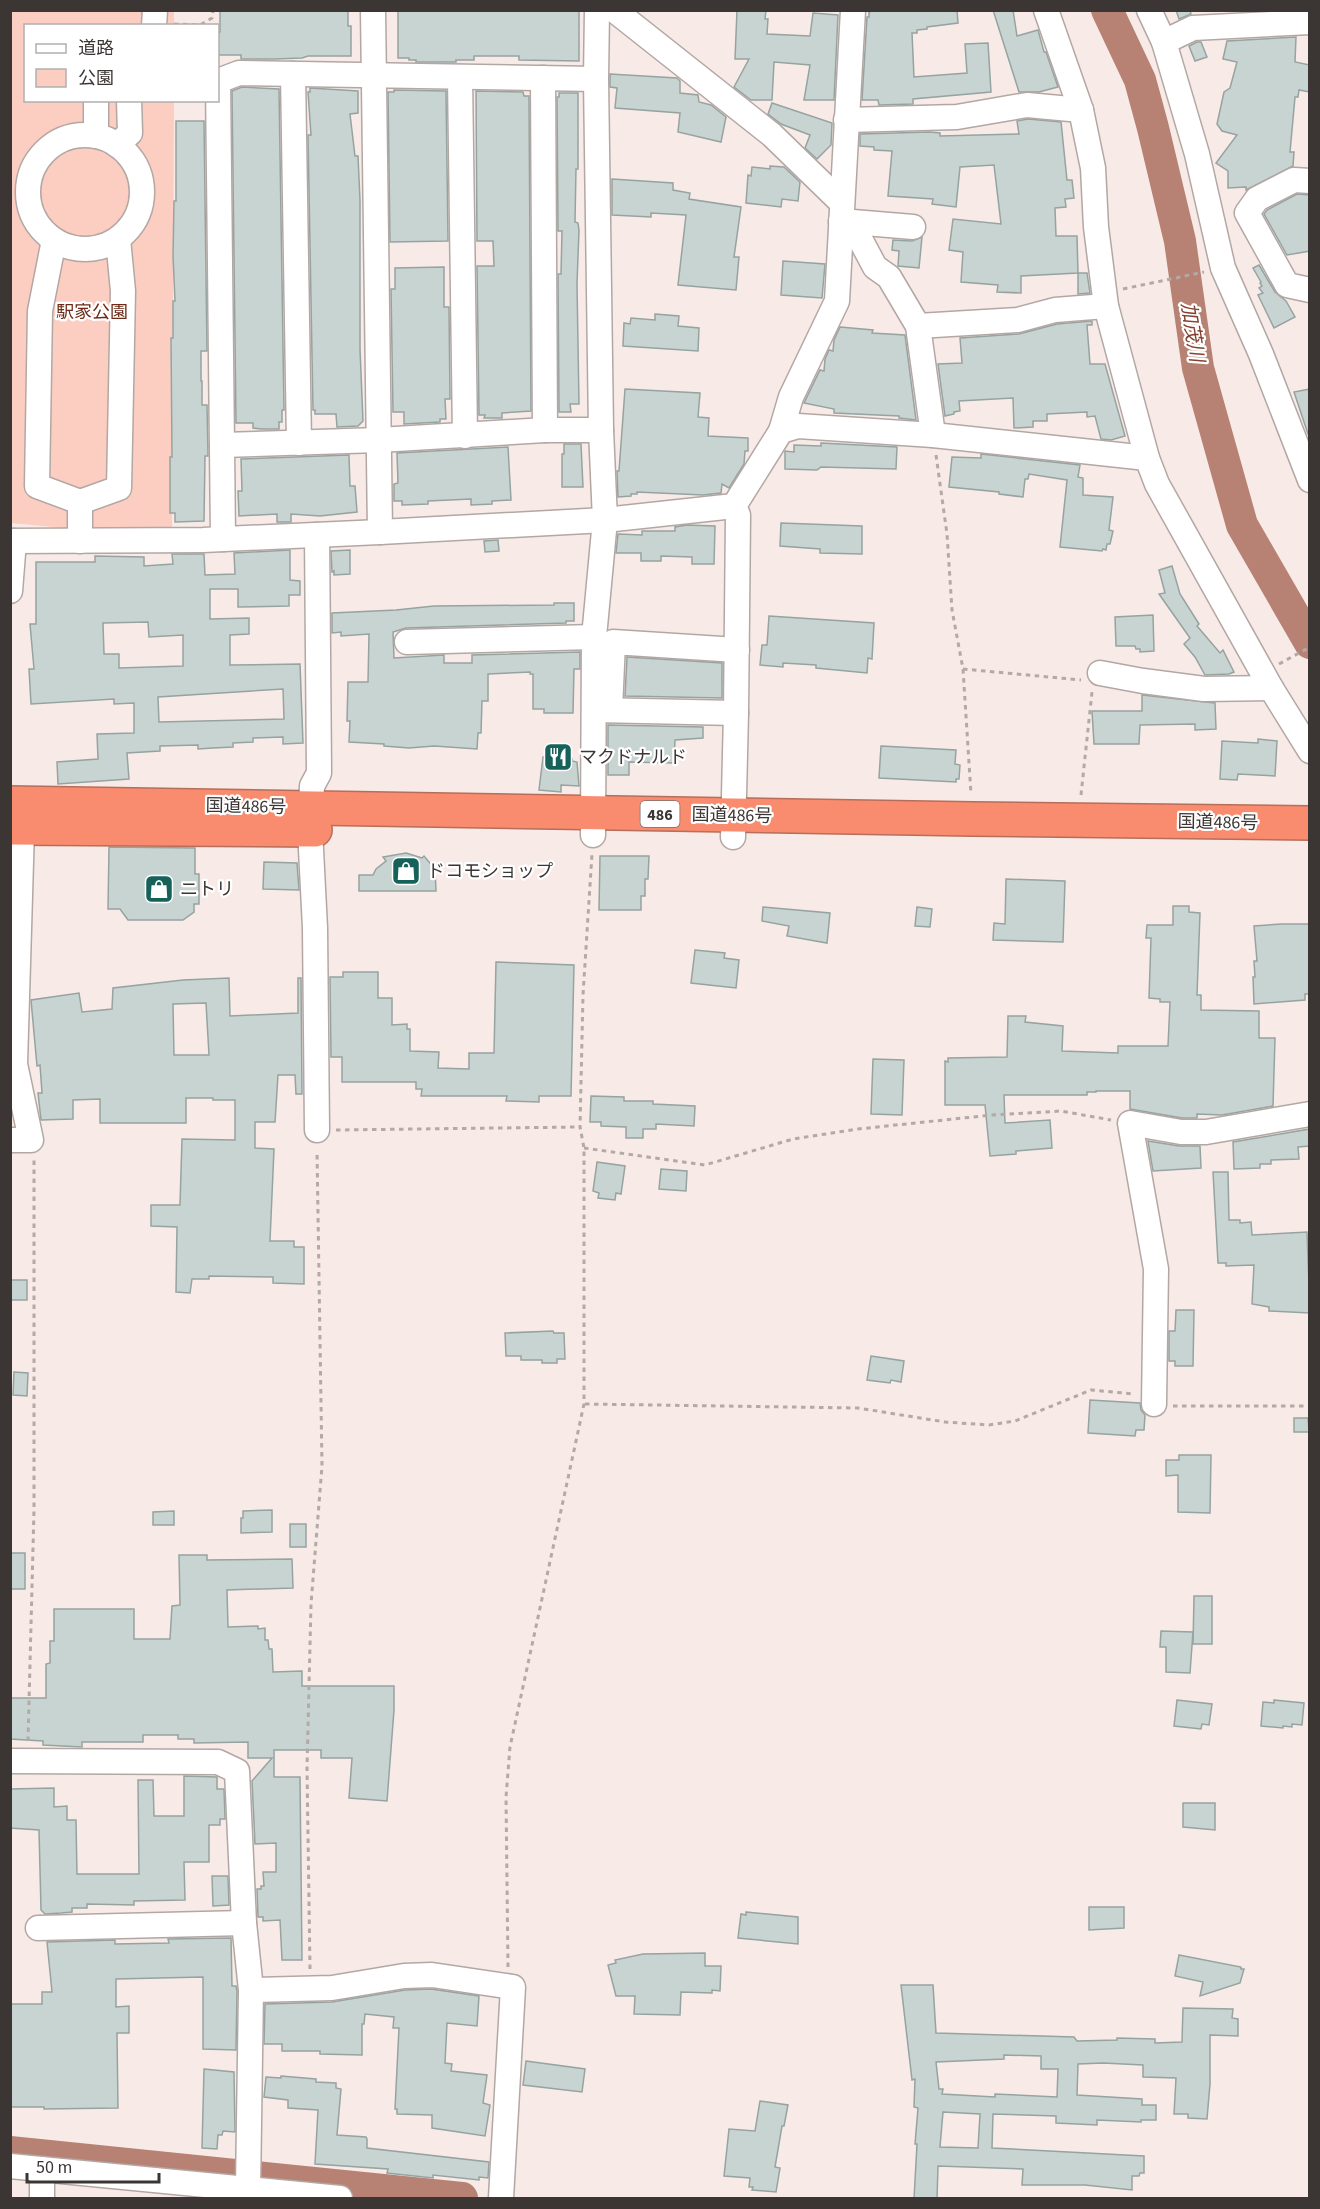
<svg xmlns="http://www.w3.org/2000/svg" width="1320" height="2209" viewBox="0 0 1320 2209" font-family="'Source Sans 3','Noto Sans JP',sans-serif">
  <style>
    .green { fill: #fccec2 }
    .lines { fill: none; stroke-linecap: round; stroke-linejoin: round }
    .river { stroke: #b78274; stroke-width: 32 }
    .building { fill: #c7d4d2; stroke: #96a3a1; stroke-width: 1.5; fill-rule: evenodd }
    .minor-casing { stroke: #b3a7a4; stroke-width: 27 }
    .highway-casing { stroke: #b66e5a; stroke-width: 36 }
    .path { stroke: #b3a9a5; stroke-width: 3; stroke-dasharray: 4.5 4.5; stroke-linecap: butt }
    .minor { stroke: #fff; stroke-width: 24 }
    .highway { stroke: #f98c6f; stroke-width: 33 }
    .labels { text-anchor: middle; stroke-width: 4.5; stroke-linejoin: round; paint-order: stroke }
    .shield { fill: #fff; stroke: #767271; stroke-width: 1.5 }
    .shield-label { font-size: 16px; font-weight: bold; fill: #3b3634 }
    .park-label { font-size: 18px; fill: #6c2a19; stroke: #fff }
    .poi-label { font-size: 18px; fill: #3b3634; stroke: #fff; text-anchor: start }
    .street-label { font-size: 18px; fill: #3b3634; stroke: #fff }
    .water-label { font-size: 20px; font-style: italic; fill: #85402e; stroke: #fff }
  </style>
  <rect width="100%" height="100%" fill="#f8ebe7"/>
  <path class="green" d="M10,11H174V25L26,26V100L174,101L172,531L64,528L11,523Z"/>
  <g class="lines">
    <g class="river">
      <path d="M1107,10L1140,80L1153,128L1180,241L1198,368L1242,525L1310,643"/>
      <path d="M10,2152L462,2198"/>
    </g>
  </g>
  <g class="building">
    <path d="M220,10H348V26H351V56H308L302,58L275,59H241V55H218V32H220Z"/>
    <path d="M398,10H579V61L519,60V56H474V60H456V62H416V60H409V58H398Z"/>
    <path d="M737,10H766L765,19H768L767,34L810,36L813,13L838,15L834,100H804L810,65L774,62L772,100H751L734,87L749,59H735Z"/>
    <path d="M875,10H957L958,23L927,27V29L917,30V33H912L914,77L967,73L965,44L988,43L991,92L913,99V104L879,105L878,100H862L867,17H869V12Z"/>
    <path d="M993,10H1013L1017,36L1038,30L1044,52H1046L1058,87L1039,92H1019Z"/>
    <path d="M1176,10H1190L1191,14L1179,19Z"/>
    <path d="M1296,37L1295,62L1310,65V92L1299,90L1298,97H1295L1290,152H1294L1293,166L1246,190V187L1228,188V171L1216,163L1237,135L1222,131L1217,124L1224,92L1230,88L1237,62L1223,59L1227,41Z"/>
    <path d="M1197,42H1201L1207,57L1195,61L1189,46Z"/>
    <path d="M610,74L677,78L680,81V93L698,95L699,102L711,105L726,117L721,142L678,132L680,113L615,108L617,88L610,87Z"/>
    <path d="M242,87L279,89L284,410H282V422H279V429H261L253,428V423H236L232,91Z"/>
    <path d="M310,88L358,91V113L350,114L355,156H358L360,200V349L363,421L358,426L337,427L336,414H315V410H313L308,135H311L308,92H310Z"/>
    <path d="M394,90L446,91L448,241L390,242L388,92H394Z"/>
    <path d="M476,91L523,92L524,96H529L531,411L502,413V418H484L485,415H479L477,266H494L493,241H477Z"/>
    <path d="M559,93H578V169H576L575,222L578,223L579,230L577,284L579,404H570L571,412H559L558,274H561L562,231H558L557,97H559Z"/>
    <path d="M772,103L832,123L831,145L817,159L805,148L810,135L781,124L768,114Z"/>
    <path d="M1028,119L1061,122L1067,180H1072L1074,198L1065,199L1066,207L1055,208L1056,236H1077L1078,273L1021,276V293L997,292L998,285L961,282L963,252L949,250L953,219L1001,224L994,165L960,167L956,207L932,204L933,199L888,196L892,151L874,150V147L860,146V134L930,132L940,133V136L1019,134L1017,121Z"/>
    <path d="M176,121H204L207,351H201V381H202V405H207L208,456H205L204,521L175,522V513H170V457H172L171,338H173V301H175L173,256L174,201H176Z"/>
    <path d="M770,166L784,167L800,182L798,201L782,199L781,207L746,203L748,175L751,176L752,167L770,169Z"/>
    <path d="M612,179L673,183V190L690,193L689,199L741,207L734,257H739L736,290L678,285L686,215L651,213V217L612,215Z"/>
    <path d="M1297,194L1310,195V251L1287,255L1264,214L1267,210Z"/>
    <path d="M922,237L919,268L898,266L899,251L892,250L893,240L912,241Z"/>
    <path d="M783,261L825,264L822,298L781,295Z"/>
    <path d="M1259,265L1275,292L1286,301L1295,317L1274,328L1258,295L1263,293L1259,288L1262,286L1260,283L1261,282L1253,268Z"/>
    <path d="M444,267V307H449L450,399H445L446,419H440V422L404,424V412H393L391,289H395V268Z"/>
    <path d="M1078,273H1087L1090,293L1078,294Z"/>
    <path d="M655,314L679,316L678,326L699,328L698,351L623,346L624,323L630,324L631,318L655,320Z"/>
    <path d="M1092,321V325H1087L1090,364H1105L1125,436L1111,440L1101,439L1095,416L1087,417V412L1047,414V421H1033V427L1014,428L1013,398L959,401L960,411L954,412V414L945,416L938,364L962,363L960,338L1019,334L1057,324Z"/>
    <path d="M840,327L873,330L872,333L905,335L916,420L899,418V416L834,413V409L804,403L820,370L824,371L825,359L829,350L833,351L834,340Z"/>
    <path d="M625,389L700,393L698,417L709,418L708,436L748,438V451H745L744,464L729,488L722,484L721,493L703,495L637,492V494H631V496L618,497L617,471H619Z"/>
    <path d="M1310,389V434H1308L1294,392Z"/>
    <path d="M821,443L897,447L896,469L821,467L817,470L785,469V451L794,452V445L821,446Z"/>
    <path d="M564,444H581L583,487H562V454H564Z"/>
    <path d="M508,447L511,500L492,501V504L471,505V499L428,501V504L402,505V501H394V484L398,483L397,453Z"/>
    <path d="M981,454L1080,465L1078,477L1083,478V495L1113,497L1109,530L1113,531L1110,544H1107L1106,550L1103,549L1102,551L1060,547L1067,480L1029,474L1028,479H1025L1023,497L999,494V492L949,487L952,457L981,458Z"/>
    <path d="M349,455L350,486H355L357,512L320,516L291,514V522H277V514L239,516L238,491H242L241,459Z"/>
    <path d="M781,523L862,526V554L820,553V549L780,546Z"/>
    <path d="M687,525L715,526L714,564H692V557L661,556V561H641V553H616L618,534L642,535V531H675V527Z"/>
    <path d="M498,540L499,551L485,552L484,541Z"/>
    <path d="M290,550V580L300,581V595H289V606L238,607V589H210V619L249,618V634L230,635V665L300,664L303,743L283,744V737L253,738V742L233,743V747L213,748L198,749V745L160,746V751L127,753L129,779L58,784L57,762L98,759L97,734L134,733V703L114,704V699L31,704L29,669H34L30,624H36V562H95V556L144,557V566L173,564L172,554H204L205,575L235,574L234,553ZM148,622L149,637L183,635V666L119,668V654H104L103,623ZM283,689L284,719L159,722L158,697Z"/>
    <path d="M350,550V574L334,575V571L332,572L331,551Z"/>
    <path d="M1172,566L1180,594L1199,624L1197,626L1220,653L1223,650L1234,672L1229,674L1205,675L1195,657L1184,644L1190,638L1159,594L1165,593L1159,570Z"/>
    <path d="M554,603H574V621H566V623L406,628L393,632L394,658L444,655V663H472V655L580,652V669H574L573,713H544V709H533V674H530V672L488,674V701H482L481,733H478L477,749L434,746L409,748L384,746V744L349,742L350,721H347L348,682H368L369,634L341,636V632L332,633V613L396,610L434,606L554,605Z"/>
    <path d="M1153,615L1154,651L1140,652V649H1136L1135,646H1116L1115,617Z"/>
    <path d="M769,616L874,623L872,659L868,658L867,673L816,668V665L783,663V667L760,665L762,645H767Z"/>
    <path d="M627,657L722,663V698L625,696Z"/>
    <path d="M1142,695L1215,703L1216,729L1195,730V724L1140,725L1139,744H1094L1092,711H1142Z"/>
    <path d="M608,725L703,727V738L675,740L674,763L629,762V775H608Z"/>
    <path d="M1258,739L1277,741L1275,776L1238,774L1237,780L1220,779L1222,741L1258,743Z"/>
    <path d="M881,746L956,750L955,764L960,765L959,779H956V782L879,778Z"/>
    <path d="M543,757L572,759V761L577,762L579,786L561,785V792L539,790Z"/>
    <path d="M109,847L195,848V874H199V904H194V912L183,920H128L120,909H108Z"/>
    <path d="M406,853L422,858L424,856L435,869L436,891H359V875H373L376,869L386,861L383,857Z"/>
    <path d="M600,856H649L648,879H645V896H641V910H599Z"/>
    <path d="M264,862L297,863L299,890L263,889Z"/>
    <path d="M1006,879L1065,881L1063,942L993,940L994,923L1005,924Z"/>
    <path d="M1173,906H1189V912L1200,913L1197,995H1201V1010L1259,1011V1038H1275L1273,1106L1222,1115L1197,1114V1118H1182L1130,1109V1091H1096V1092H1087V1095H1004L1005,1123L1050,1120L1052,1148L1016,1151V1154L990,1156L985,1105H945V1061L948,1062V1058L1007,1057L1008,1016H1026L1025,1022L1063,1026L1062,1051L1118,1053V1046H1168L1170,1002H1160V999L1149,998L1151,938H1146L1147,925H1173Z"/>
    <path d="M763,907L830,913L827,943L787,936L789,926L762,921Z"/>
    <path d="M917,907L932,909L930,927L915,926Z"/>
    <path d="M1281,924H1310V994H1305V1000L1254,1004L1253,977H1255L1254,961H1257L1254,926Z"/>
    <path d="M695,950L725,953L724,958L739,960L736,988L691,983Z"/>
    <path d="M496,962L574,965L571,1096H539V1102L506,1101L507,1096H421L422,1089H416V1082H342V1057H331L330,977H343V972H378V998H392V1025L407,1024V1029H410V1051L439,1052L438,1068L469,1069V1053H494Z"/>
    <path d="M229,978L230,1016L298,1013V978H301L302,1094H296L295,1075H278L275,1122H255V1148L274,1149L270,1241H294V1247H304V1284L273,1283V1277L209,1276V1279H192L190,1293L176,1292L177,1227L151,1226V1205H180L182,1139L235,1140V1100H213V1098H186V1123H100V1099L73,1100V1119L41,1120L38,1093H42L40,1065L37,1066L31,1000L79,993L82,1012L112,1009L113,988L183,980ZM206,1003L209,1055H174L173,1004Z"/>
    <path d="M873,1059L904,1060L902,1115L871,1114Z"/>
    <path d="M591,1096L624,1097V1101H653V1104L695,1106L694,1126L656,1124V1129H643V1138H626V1127L601,1126V1122H590Z"/>
    <path d="M1310,1129V1146L1298,1147L1299,1159L1271,1160V1164H1260V1168L1234,1169L1233,1142Z"/>
    <path d="M1148,1141L1179,1146H1200L1201,1168L1153,1171Z"/>
    <path d="M597,1162L625,1166L621,1194L616,1193L615,1200L598,1198L599,1193L593,1191Z"/>
    <path d="M661,1169L687,1171L686,1191L659,1189Z"/>
    <path d="M1213,1172H1228L1229,1220H1240V1223L1251,1222L1252,1235L1307,1232L1310,1313L1269,1311V1307L1252,1304L1254,1265L1226,1266V1263H1218Z"/>
    <rect x="11" y="1280" width="16" height="20"/>
    <path d="M1176,1310H1194L1193,1366H1175V1361H1169V1331H1175Z"/>
    <path d="M553,1331L554,1333H564L565,1359H557V1363H542V1360H521V1356H506L505,1333Z"/>
    <path d="M871,1356L904,1361L901,1382L891,1380L890,1383L867,1380Z"/>
    <path d="M14,1372L28,1373L27,1396L13,1395Z"/>
    <path d="M1090,1400L1140,1403L1141,1410L1145,1415L1144,1430H1136L1135,1436L1088,1433Z"/>
    <path d="M1294,1418H1308L1309,1432H1294Z"/>
    <path d="M1179,1455H1211L1210,1513L1178,1512V1475L1166,1476V1460H1179Z"/>
    <path d="M272,1510V1532L241,1533V1518H243V1511Z"/>
    <path d="M174,1511V1525H153V1512Z"/>
    <rect x="290" y="1524" width="16" height="23"/>
    <rect x="10" y="1553" width="15" height="36"/>
    <path d="M179,1555H207V1560L292,1559L293,1588L227,1590L228,1627L258,1626V1629L265,1628V1640H268L269,1649H272L273,1672L302,1671V1686H394V1710L387,1801L349,1798L352,1758H321V1750H274V1777H300L302,1960H282L280,1920L263,1921V1917H258L257,1889H261V1886H264L263,1872H276V1843L255,1844L252,1781L272,1758H248V1742L194,1743V1739H178V1735H143V1742H82V1747L43,1745V1741L10,1739V1698H46V1664L50,1663V1641H54V1609H134V1639H170L172,1606L180,1605Z"/>
    <path d="M1194,1596H1212V1644H1193Z"/>
    <path d="M1161,1631L1193,1632L1190,1673L1166,1672V1647H1160Z"/>
    <path d="M1177,1700L1212,1704L1209,1725L1202,1724L1201,1729L1174,1726Z"/>
    <path d="M1274,1700L1304,1703L1302,1725L1292,1724V1727L1283,1726V1728L1261,1726L1263,1702L1274,1703Z"/>
    <path d="M184,1776L217,1777V1789H224L225,1819H220V1825H209V1862H184L185,1900L134,1901V1905L87,1904V1908H72V1912L61,1913L45,1914L41,1910L39,1830L10,1828V1789L54,1788V1807L67,1806V1820H76L77,1874H139L138,1780H153L154,1816H184Z"/>
    <path d="M1183,1803H1215V1830L1183,1827Z"/>
    <path d="M212,1876H228L229,1905L213,1906Z"/>
    <path d="M1089,1907H1124V1928L1089,1930Z"/>
    <path d="M746,1912L798,1917V1944L738,1938L741,1914L746,1915Z"/>
    <path d="M231,1938L232,1986H236L237,1991L236,2050L203,2049V1977L116,1979V2007L129,2006V2033H117L118,2108L44,2109V2107H10V2004H42V1992H52L47,1942L115,1940V1944L169,1943L168,1939Z"/>
    <path d="M705,1953V1966H721L720,1991L712,1990V1993L681,1992L680,2015L634,2014L635,1996H616L608,1965L616,1963L615,1960L643,1954Z"/>
    <path d="M1179,1955L1241,1967V1969H1244L1240,1983L1200,1996L1203,1982L1175,1976Z"/>
    <path d="M901,1985H933L936,2033L1074,2037L1077,2041L1117,2040V2038L1155,2039V2043L1182,2042L1183,2008L1233,2009L1232,2018L1238,2019V2036L1210,2035V2084L1207,2119L1188,2118V2114H1174L1176,2078L1143,2077V2065L1103,2063L1078,2064L1077,2095L1142,2099V2105H1156V2120H1141V2122L1097,2120V2125L1056,2123V2116L993,2114L992,2148L1144,2156V2173H1140L1139,2176H1132V2190L1085,2185H1022L1023,2169L938,2166L937,2199H914L917,2144H915L918,2108L914,2107L915,2079L912,2080ZM1004,2055L1041,2056V2069H1058L1057,2097L995,2094V2097L942,2094L943,2089H939L936,2062L1004,2059ZM943,2112L980,2114L978,2148L940,2147Z"/>
    <path d="M431,1989L479,1996L477,2026L447,2023L445,2063L452,2064L451,2071L487,2075L483,2103L490,2105L485,2136L432,2128V2115L397,2114V2109H395L399,2028H393L394,2017L365,2014L364,2024H362V2055L320,2054V2051H282V2044H264L265,2004L332,2002L405,1990Z"/>
    <path d="M526,2061L585,2069L582,2092L523,2085Z"/>
    <path d="M204,2069L234,2072L235,2132L223,2131L222,2135H218L217,2149L202,2148Z"/>
    <path d="M281,2076L316,2079V2082L336,2083V2088L341,2089L337,2135L366,2137L367,2139V2148L489,2162L488,2178L479,2177V2180L433,2175V2178L387,2173L388,2169L315,2164L318,2110L288,2108V2100L264,2097L266,2077L281,2078Z"/>
    <path d="M760,2101L788,2105L784,2126H782L775,2167L780,2168L776,2192L752,2190L753,2187H749L750,2178L724,2176L729,2129L755,2131Z"/>
  </g>
  <g class="lines">
    <g class="minor-casing">
      <g id="minor">
        <path d="M373,10L380,532"/>
        <path d="M614,10L772,135L842,203"/>
        <path d="M1046,10L1081,110L1093,168L1096,227L1106,306L1147,458L1157,484L1271,688L1310,751"/>
        <path d="M1149,10L1164,42L1197,154L1223,268L1261,354L1310,480"/>
        <path d="M154,26L155,10"/>
        <path d="M1164,42L1193,28L1310,22"/>
        <path d="M293,74L299,443"/>
        <path d="M460,77L465,436"/>
        <path d="M543,78L545,430"/>
        <path d="M846,120L957,117L1027,105L1081,110"/>
        <circle cx="85" cy="192" r="57"/>
        <path d="M96,136V100"/>
        <path d="M117,145L130,133L129,100"/>
        <path d="M1310,181L1294,180L1257,199L1247,213L1287,285L1310,290"/>
        <path d="M841,221L913,227"/>
        <path d="M851,222L875,267L889,277L918,326L933,435"/>
        <path d="M54,240L40,311L37,486L80,502"/>
        <path d="M918,326L1018,320L1055,310L1106,306"/>
        <path d="M781,431L791,397L837,301L853,10"/>
        <path d="M222,445L379,440L545,430H601"/>
        <path d="M223,539L218,81L239,73L596,79"/>
        <path d="M10,541L203,540L380,532L605,520L734,506L781,431L798,426L933,435L1147,458"/>
        <path d="M80,541V502L119,488L123,291L118,239"/>
        <path d="M10,591L14,541"/>
        <path d="M407,642L594,637"/>
        <path d="M1100,673L1143,681L1204,689L1271,688"/>
        <path d="M595,710L736,713"/>
        <path d="M610,710L613,642L737,650"/>
        <path d="M593,835L594,637L605,520L601,430L596,79L597,10"/>
        <path d="M733,837L736,713L738,515L734,506"/>
        <path d="M317,1130L315,928L310,830L312,786L319,773L317,535"/>
        <path d="M10,1140H31L15,1064L22,828"/>
        <path d="M1154,1404L1156,1269L1130,1123L1181,1132H1206L1310,1114"/>
        <path d="M10,1761L218,1762L237,1771L244,1923L251,1990L248,2189"/>
        <path d="M38,1928L244,1923"/>
        <path d="M251,1990L332,1988L404,1976L432,1975L513,1987L501,2198"/>
        <path d="M10,2166L340,2198"/>
        <path d="M42,2198V2169"/>
      </g>
    </g>
    <g class="highway-casing">
      <g id="highway">
        <path d="M10,803L973,819L1310,823"/>
        <path d="M10,828L315,830"/>
      </g>
    </g>
    <g class="path">
      <path d="M174,24L200,25L212,18L213,10"/>
      <path d="M1123,289L1204,272"/>
      <path d="M936,455L947,534L952,610L963,669L971,794"/>
      <path d="M1279,664L1310,647"/>
      <path d="M963,669L1081,680"/>
      <path d="M1081,795L1092,692"/>
      <path d="M336,1130L580,1127"/>
      <path d="M584,1148L705,1165L793,1139L858,1129L992,1115L1061,1111L1111,1120"/>
      <path d="M585,1404L858,1408L945,1422L989,1425L1015,1421L1091,1390L1134,1394"/>
      <path d="M1173,1406H1310"/>
      <path d="M28,1741L34,1510V1159"/>
      <path d="M508,1967L506,1797L510,1747L584,1404V1148L580,1127L583,995L592,854"/>
      <path d="M310,1969L307,1768L311,1604L322,1466L317,1151"/>
    </g>
    <use href="#minor" class="minor"/>
    <use href="#highway" class="highway"/>
  </g>
  <defs>
    <g id="restaurant-square" transform="scale(1.5)"><rect x="-9" y="-9" width="18" height="18" rx="4" fill="#16625b" stroke="#fff"/><path d="M-5-6h1v4h1v-4h1v4h1v-4h1v5L-1.5 .5V6h-2V.5L-5-1ZM5-6V6H3V1.5H1.5Q1.5-4 5-6Z" fill="#fff"/></g>
    <g id="shop-square" transform="scale(1.5)"><rect x="-9" y="-9" width="18" height="18" rx="4" fill="#16625b" stroke="#fff"/><path d="M-5-2.5h2.3a2.7 3.5 0 0 1 5.4 0H5L5.5 6h-11ZM-1.5-2.5h3a1.5 2.3 0 0 0-3 0Z" fill="#fff"/></g>
  </defs>
  <g fill-rule="evenodd">
    <use href="#restaurant-square" x="558" y="757"/>
    <use href="#shop-square" x="406" y="871"/>
    <use href="#shop-square" x="159" y="889"/>
  </g>
  <g class="labels">
    <rect class="shield" x="640.5" y="801" width="39" height="26" rx="4.5"/>
    <g class="shield-label">
      <text x="660" y="820">486</text>
    </g>
    <g class="park-label">
      <text x="92" y="318">駅家公園</text>
    </g>
    <g class="poi-label">
      <text x="579" y="763">マクドナルド</text>
      <text x="427" y="877">ドコモショップ</text>
      <text x="180" y="895">ニトリ</text>
    </g>
    <g class="street-label">
      <text transform="translate(246 806) rotate(1)" y="6">国道486号</text>
      <text transform="translate(732 815) rotate(1)" y="6">国道486号</text>
      <text transform="translate(1218 822) rotate(1)" y="6">国道486号</text>
    </g>
    <g class="water-label">
      <text transform="translate(1193 332) rotate(81)" y="7">加茂川</text>
    </g>
  </g>
  <rect width="1320" height="2209" fill="none" stroke="#3b3634" stroke-width="24"/>
  <rect x="24" y="24" width="195" height="78" fill="#ffffff" stroke="#b1afae" stroke-width="1.5"/>
  <rect x="36" y="44" width="30" height="9" fill="#ffffff" stroke="#b1afae" stroke-width="1.5"/>
  <text x="78" y="54" font-size="18" fill="#3b3634">道路</text>
  <rect x="36" y="69" width="30" height="18" fill="#fccec2" stroke="#b1afae" stroke-width="1.5"/>
  <text x="78" y="84" font-size="18" fill="#3b3634">公園</text>
  <path d="M27 2173v9h132v-9" fill="none" stroke="#3b3634" stroke-width="3"/>
  <text x="36" y="2173" font-size="18" fill="#3b3634" stroke="#ffffff" stroke-width="4.5" paint-order="stroke">50 m</text>
</svg>
